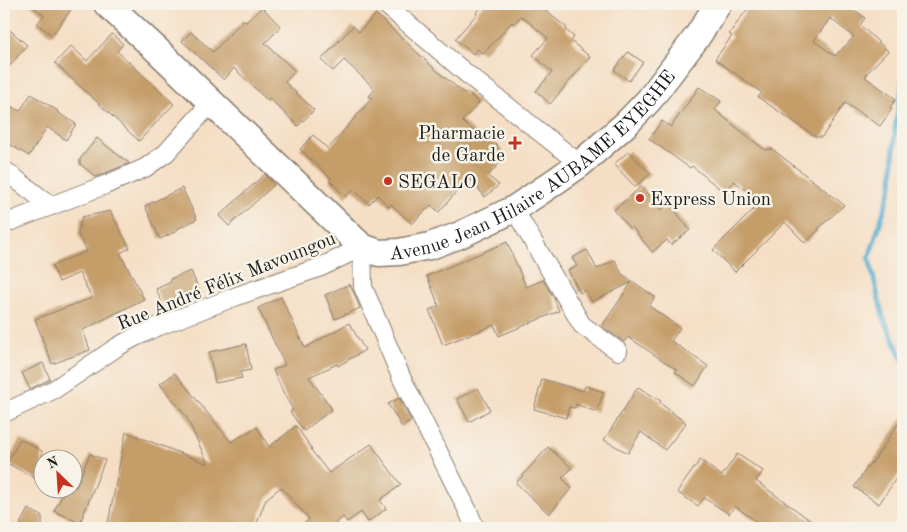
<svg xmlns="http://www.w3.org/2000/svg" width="907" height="532" viewBox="0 0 907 532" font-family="'Old Standard TT',serif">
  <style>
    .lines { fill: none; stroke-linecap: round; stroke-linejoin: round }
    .stream { stroke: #50a9ce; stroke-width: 5 }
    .building { fill: #c59d69; fill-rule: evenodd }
    .street-casing { stroke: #887d70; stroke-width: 20 }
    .secondary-casing { stroke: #887d70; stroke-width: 29 }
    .street { stroke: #fff; stroke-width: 18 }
    .secondary { stroke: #fff; stroke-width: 26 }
    .poi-dot { fill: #c8321e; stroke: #f7f3e8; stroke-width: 2 }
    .labels { text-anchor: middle; stroke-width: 5; stroke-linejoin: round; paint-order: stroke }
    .poi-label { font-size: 19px; fill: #1c1c1c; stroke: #f7f3e8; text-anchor: start }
    .street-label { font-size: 19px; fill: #1c1c1c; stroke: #f7f3e8 }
  </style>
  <rect width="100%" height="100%" fill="#f7f3e8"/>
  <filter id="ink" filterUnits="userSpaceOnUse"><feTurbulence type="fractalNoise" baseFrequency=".02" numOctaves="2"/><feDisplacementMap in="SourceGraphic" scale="10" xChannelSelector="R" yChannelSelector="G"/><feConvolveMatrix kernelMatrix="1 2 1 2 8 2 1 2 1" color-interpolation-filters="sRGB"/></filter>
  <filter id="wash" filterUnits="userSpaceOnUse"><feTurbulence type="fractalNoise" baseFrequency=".0096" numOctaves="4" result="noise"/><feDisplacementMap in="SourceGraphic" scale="20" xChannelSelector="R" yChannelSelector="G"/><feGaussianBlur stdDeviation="1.12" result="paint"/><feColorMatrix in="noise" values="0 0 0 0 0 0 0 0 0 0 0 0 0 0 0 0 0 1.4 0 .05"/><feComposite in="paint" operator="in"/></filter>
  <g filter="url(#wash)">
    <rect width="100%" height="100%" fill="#f5dec4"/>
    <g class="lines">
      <g class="stream">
        <path d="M901,4L903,7"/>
        <path d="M903,82L895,128L892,185L869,258L883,317L903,360"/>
      </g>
    </g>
    <g id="blocks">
      <g class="building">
        <path d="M29,4H75L52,35L37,24L44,15Z"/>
        <path d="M484,4H537L567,28L566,30L574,37L571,41L590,57L550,104L536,91L552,72L533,55L548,38L521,16L514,24L512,22L483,54L477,49L473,54L455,39L477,14L476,13Z"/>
        <path d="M751,4H847L865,18L860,25L888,51L866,74L867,75L865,77L896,99L890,108L892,109L880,126L845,103L822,137H816L758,97L762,93L715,59L732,36L729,34ZM830,18L854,37L835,56L814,41Z"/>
        <path d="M262,7L281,27L265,43L295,71L285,82L314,110L298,126L269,98L267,100L234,68L224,80L182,41L191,32L213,52L243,20L246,22Z"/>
        <path d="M376,14L436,70L465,94L467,92L479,103L462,121L485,142L490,137L506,156L488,176L499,185L485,197L469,177L439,212L431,205L412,224L391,204L389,207L378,195L369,204L353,189L346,197L329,180L331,178L300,149L313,135L328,149L372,98L369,96L375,89L344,60L333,71L321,60L353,26L359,32Z"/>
        <path d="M4,25L27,45L4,73Z"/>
        <path d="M112,34L123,44L117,51L174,104L139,141L55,63L71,46L87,61Z"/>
        <path d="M628,52L643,62L629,81L614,70Z"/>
        <path d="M699,87L721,101L715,110L766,151L767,149H772L844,205L818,229L819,230L805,243L785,222L735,272L713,250L761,202L734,181L725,193L692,166L690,168L649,139L662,121L671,127Z"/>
        <path d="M31,94L58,111L57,112L76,124L66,140L47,127L29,156L4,141V117L10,106L20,111Z"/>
        <path d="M97,138L117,154L129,163L96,177L80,164V159Z"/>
        <path d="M629,151L650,174L635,187L614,164Z"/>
        <path d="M265,174L274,185L229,226L219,216Z"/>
        <path d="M642,186L661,210L669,203L690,230L671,245L667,240L652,252L632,227L630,229L614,210Z"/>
        <path d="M182,188L197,219L177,229V231L160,239L145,206Z"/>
        <path d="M110,211L130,248L120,253L144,299L83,330L90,350L52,364L35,319L92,298L79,273L59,282L52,266L87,251L78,234L82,217Z"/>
        <path d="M507,242L526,287L543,280L554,299L559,311L499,336L494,325L443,345L429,310L439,306L427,276Z"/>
        <path d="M587,250L597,269L615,260L622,274L655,297L649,306L680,328L671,341L708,366L695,386L675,372L677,370L628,337L624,342L602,326L632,282L592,302L585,290L580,293L568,270L577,266L572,258Z"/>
        <path d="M191,271L200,293L164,307L156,289L171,282L170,279Z"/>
        <path d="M350,284L360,308L335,319L325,295Z"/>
        <path d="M281,297L305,348L349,323L365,350L338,366L337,364L309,377L332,409L304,431L290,412L293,410L284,394L273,370L285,365L258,308Z"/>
        <path d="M246,344L251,370L240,372L242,378L215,383L209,352Z"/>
        <path d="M43,363L50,379L30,389L22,373Z"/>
        <path d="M175,373L231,442L257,427L269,447L296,426L312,449L311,450L329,473L371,444L401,485L380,500L386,509L368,522L361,512L347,522L343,517L330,528H299L309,519L281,487L266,499L255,528H107L126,432L208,464L186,416L160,384Z"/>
        <path d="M542,379L583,391L585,386L604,392L596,412L576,404L575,408L569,407L566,418L534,409Z"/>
        <path d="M638,387L661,401L660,403L686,423L665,450L641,432L628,453L604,440Z"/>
        <path d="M478,388L490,410L469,422L457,399Z"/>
        <path d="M399,398L411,421L402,427L388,404Z"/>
        <path d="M903,417V468L879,504L854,487L871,462L872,463Z"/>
        <path d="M20,439L42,451V482L7,463Z"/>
        <path d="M548,447L572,468L562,478L572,488L549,514L516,483Z"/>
        <path d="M90,454L105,460L80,523L54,511L65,490H72V486L76,487Z"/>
        <path d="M737,454L763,471L756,481L821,528H765L735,506L729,514L704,498L698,506L677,492L700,460L722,476Z"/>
        <path d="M28,509L42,516V528H28L20,524Z"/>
      </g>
    </g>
  </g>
  <g filter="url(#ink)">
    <use href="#blocks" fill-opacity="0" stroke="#887d70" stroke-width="1"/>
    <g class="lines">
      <g class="street-casing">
        <g id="street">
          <path d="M385,4L467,74L580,164"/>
          <path d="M4,170L51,206"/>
          <path d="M514,209L582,325L618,351"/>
          <path d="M4,224L105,185L145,168L166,153L211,103"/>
          <path d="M4,413L55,389L117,347L135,337L154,328L237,296L321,267L362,247L363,287L402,379L468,511L475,528"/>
        </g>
      </g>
      <g class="secondary-casing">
        <g id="secondary">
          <path id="s1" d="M107,4L158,51L362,247L379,253L399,252L430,246L460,235L514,209L544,189L580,164L627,123L649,100L697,37L718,4"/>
        </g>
      </g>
      <use href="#street" class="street"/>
      <use href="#secondary" class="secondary"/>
    </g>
  </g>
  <g class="poi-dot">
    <path d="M512.5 135.5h5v5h5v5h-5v5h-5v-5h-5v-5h5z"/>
    <circle cx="388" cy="181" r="5"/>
    <circle cx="640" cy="198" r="5"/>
  </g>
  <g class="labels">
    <g class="poi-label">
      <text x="505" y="139" text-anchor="end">Pharmacie<tspan x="505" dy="22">de Garde</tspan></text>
      <text x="398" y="188">SEGALO</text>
      <text x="650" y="205">Express Union</text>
    </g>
    <g class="street-label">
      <text dy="7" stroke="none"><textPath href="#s1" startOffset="552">Avenue Jean Hilaire AUBAME EYEGHE</textPath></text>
      <text transform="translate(226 280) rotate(-22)" y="7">Rue André Félix Mavoungou</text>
    </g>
  </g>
  <rect width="907" height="532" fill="none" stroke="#f7f3e8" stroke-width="20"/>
  <g transform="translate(58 474) rotate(335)"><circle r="24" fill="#f7f3e8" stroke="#9f9d96"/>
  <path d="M0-4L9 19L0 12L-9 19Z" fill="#c8321e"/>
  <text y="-8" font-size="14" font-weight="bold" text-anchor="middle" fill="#1c1c1c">N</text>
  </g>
</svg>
